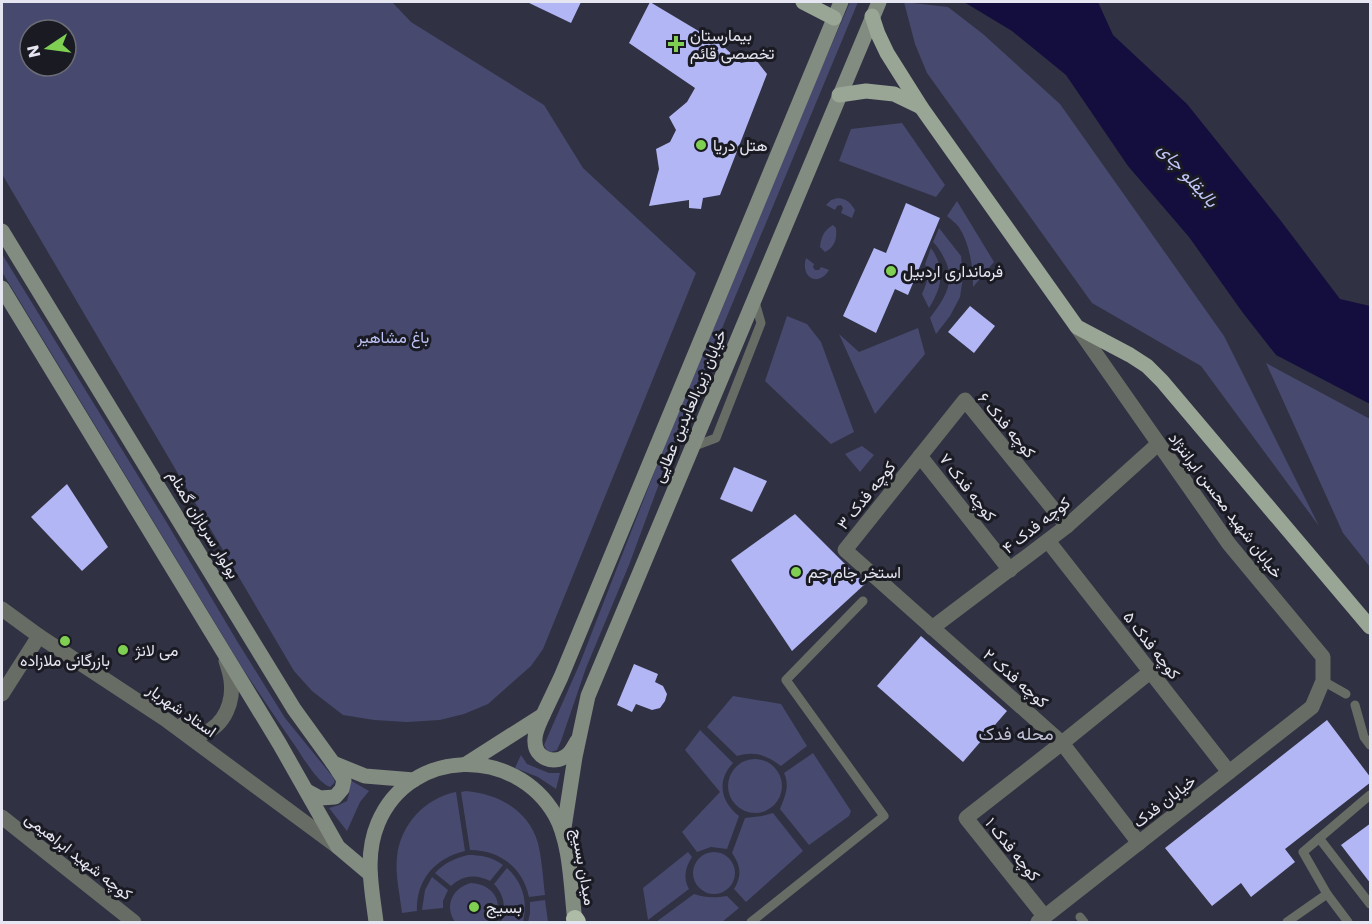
<svg xmlns="http://www.w3.org/2000/svg" width="1372" height="924" viewBox="0 0 1372 924" font-family="Poppins,Vazirmatn,sans-serif">
  <style>
    .green { fill: #47496e; fill-rule: evenodd }
    .water { fill: #140e3f }
    .building { fill: #b2b6f4 }
    .lines { fill: none; stroke-linecap: round; stroke-linejoin: round }
    .lane { stroke: #676c64; stroke-width: 9 }
    .street { stroke: #676c64; stroke-width: 15 }
    .secondary { stroke: #838c80; stroke-width: 15 }
    .primary { stroke: #99a595; stroke-width: 15 }
    .highway { stroke: #adbba7; stroke-width: 18 }
    .poi-dot { fill: #7fd052; stroke: #191a22; stroke-width: 2 }
    .labels { text-anchor: middle; stroke-width: 6; stroke-linejoin: round; paint-order: stroke }
    .poi-label { font-size: 16px; fill: #e5e6f1; stroke: #191a22; text-anchor: start }
    .park-label { font-size: 16px; fill: #bec2f4; stroke: #191a22 }
    .street-label { font-size: 16px; fill: #e5e6f1; stroke: #191a22 }
    .water-label { font-size: 18px; font-style: italic; fill: #c1c5f8; stroke: #191a22 }
    .neighbourhood-label { font-size: 18px; fill: #bec0d6; stroke: #191a22 }
  </style>
  <rect width="100%" height="100%" fill="#303143"/>
  <g class="green">
    <path d="M2,2H392L411,22L544,105L583,168L696,273L543,649L531,666L488,704L464,714L440,720L407,722L374,720L343,715L312,691L294,671L2,174ZM30,30H66V66H30Z"/>
    <path d="M850,2H858L673,446L629,565L586,668L561,741L557,750L551,752L547,751L544,745L580,663L666,442L783,157Z"/>
    <path d="M904,2L948,7L983,34L1060,104L1224,336L1319,526L1201,366L1092,303L927,73L915,44Z"/>
    <path d="M902,123L945,185L936,197L839,161L851,129Z"/>
    <path d="M838,198C847,199 850,202 855,210L852,218L841,213L843,208L841,205L837,206L835,210L826,205L831,200Z"/>
    <path d="M957,201L994,262L973,287C973,267 970,243 958,226C955,222 950,219 947,216Z"/>
    <path d="M833,225L836,228C837,239 835,247 825,252L820,247C821,237 824,230 833,225Z"/>
    <path d="M939,228L961,256L963,277L960,297L950,316L936,334L930,318C944,299 957,282 944,258C941,252 938,247 933,242Z"/>
    <path d="M931,248C946,269 942,287 929,308L922,294C927,282 930,276 925,264Z"/>
    <path d="M2,254L164,518L237,641L285,718L333,777L335,782L330,787C315,781 301,753 291,740C275,717 259,693 243,669L2,272Z"/>
    <path d="M806,258L814,264L813,267L815,270H819L821,267L829,270C818,288 800,277 806,258Z"/>
    <path d="M787,316L807,324L821,342L854,432L831,444L765,381Z"/>
    <path d="M918,328L925,354L875,414L839,334L859,352Z"/>
    <path d="M1266,363L1370,419V567L1343,533Z"/>
    <path d="M862,446L874,455L860,472L845,454Z"/>
    <path d="M733,696L781,704L807,746L781,766C766,755 755,751 737,756L707,727Z"/>
    <path d="M700,730L733,763C716,781 721,802 739,816L727,849L711,847L697,852L682,832L720,792L685,750Z"/>
    <path d="M813,753L851,811L849,816L809,845L780,809C785,796 790,786 784,773Z"/>
    <path d="M521,755L527,764L549,773H560L556,789L538,777L515,768Z"/>
    <circle cx="755" cy="786" r="27"/>
    <path d="M350,780L369,791L360,802L347,831L329,808L339,805L347,801L349,794Z"/>
    <path d="M466,791C499,794 528,810 538,843C542,860 543,878 545,895L529,897C523,868 500,850 470,850L461,792Z"/>
    <path d="M456,792L465,851C435,858 416,880 417,911L402,913C400,895 395,875 397,857C400,825 425,798 456,792Z"/>
    <path d="M773,813L803,851L746,902L734,889C742,876 741,866 732,853L745,818L762,816Z"/>
    <circle cx="714" cy="873" r="21"/>
    <path d="M688,852L692,857C685,868 683,878 689,889L648,920L643,888Z"/>
    <path d="M468,855C481,855 492,857 503,865L490,881C476,874 463,875 451,886L435,873C444,863 455,858 468,855Z"/>
    <path d="M507,868C523,882 528,902 523,922H501C506,908 505,896 494,884Z"/>
    <path d="M432,877L448,890L443,901V908L422,910L425,890Z"/>
    <path d="M471,883C493,884 506,903 492,922H455C444,906 452,888 471,883Z"/>
    <path d="M694,894C706,898 715,898 727,896L739,908L722,922H656Z"/>
    <path d="M545,900L548,922H528L530,913V902Z"/>
  </g>
  <path class="water" d="M964,2H1098L1113,35L1187,104L1281,221L1340,299L1370,306V404L1276,355L1243,313L1189,237L1128,166L1066,75L1012,31Z"/>
  <g class="building">
    <path d="M527,2H581L571,23Z"/>
    <path d="M650,2L722,45L741,63L756,60L767,74L720,195L703,198L701,209L689,208V200L649,206L659,169L656,149L670,142L676,130L669,117L687,102L695,88L629,43Z"/>
    <path d="M906,203L940,218L908,295L895,289L876,333L843,316L874,248L886,253Z"/>
    <path d="M970,306L995,326L974,353L948,332Z"/>
    <path d="M734,467L767,481L752,512L720,499Z"/>
    <path d="M67,484L108,547L82,571L31,517Z"/>
    <path d="M795,514L865,584L792,651L731,560Z"/>
    <path d="M921,636L1007,711L963,762L877,686Z"/>
    <path d="M634,664L658,674L655,682L663,686L667,694L665,701L660,708L652,710L636,704L632,712L617,705Z"/>
    <path d="M1327,720L1371,778V782L1285,849L1295,862L1251,897L1241,883L1212,906L1165,848Z"/>
    <path d="M1371,823V884L1341,845Z"/>
  </g>
  <g class="lines">
    <g class="lane">
      <path d="M692,447L716,438L761,323L755,302"/>
      <path d="M1323,681L1346,694"/>
      <path d="M1355,705L1364,737L1370,745"/>
      <path d="M1319,838L1370,904"/>
      <path d="M1080,917L1084,922"/>
      <path d="M751,922L884,816L786,680L863,601"/>
      <path d="M1287,922L1327,894"/>
      <path d="M1348,922L1327,894L1303,852L1370,795"/>
    </g>
    <g class="street">
      <path d="M920,456L1010,570"/>
      <path d="M1067,526L965,400L845,550L1062,743L1139,843"/>
      <path d="M1048,541L1229,772"/>
      <path d="M2,609L39,636L165,719L338,847"/>
      <path d="M932,628L1067,526L1158,444"/>
      <path d="M2,694L39,636"/>
      <path d="M182,725L204,733C225,725 234,701 231,680C230,673 228,667 226,661"/>
      <path d="M2,817L134,922"/>
      <path d="M1045,917L966,818L1062,743L1150,672"/>
      <path d="M1038,922L1312,707L1323,681V657L1229,544L1077,327"/>
    </g>
    <g class="secondary">
      <path d="M2,231L294,709L333,763L365,776L414,780"/>
      <path d="M2,288L279,743L338,847L370,874"/>
      <path d="M543,715C539,724 534,733 535,742C535,758 554,765 566,756C571,753 574,746 577,741"/>
      <path d="M466,764L543,715L561,677L841,2"/>
      <path d="M307,791L320,798L335,797L342,789L344,780L333,763"/>
      <path d="M563,834L575,757L588,696L879,2"/>
      <path d="M376,922C372,889 364,856 378,823C410,747 515,746 555,815C571,843 571,890 575,922"/>
    </g>
    <g class="primary">
      <path d="M803,2L834,18"/>
      <path d="M872,16L878,34L887,53L921,107L1077,327L1130,355L1147,366L1162,381L1370,627"/>
      <path d="M839,95L866,91L894,94L921,107"/>
    </g>
    <path class="highway" d="M575,919L577,922"/>
  </g>
  <g class="poi-dot">
    <path d="M673 35h6v6h6v6h-6v6h-6v-6h-6v-6h6z"/>
    <circle cx="701" cy="145" r="6"/>
    <circle cx="891" cy="271" r="6"/>
    <circle cx="796" cy="572" r="6"/>
    <circle cx="65" cy="641" r="6"/>
    <circle cx="123" cy="650" r="6"/>
    <circle cx="474" cy="907" r="6"/>
  </g>
  <g class="labels">
    <g class="poi-label">
      <text x="690" y="41">بیمارستان<tspan x="690" dy="18">تخصصی قائم</tspan></text>
      <text x="713" y="151">هتل دریا</text>
      <text x="903" y="277">فرمانداری اردبیل</text>
      <text x="808" y="578">استخر جام جم</text>
      <text x="135" y="656">می لانژ</text>
      <text x="65" y="666" text-anchor="middle">بازرگانی ملازاده</text>
      <text x="486" y="913">بسیج</text>
    </g>
    <g class="park-label">
      <text x="393" y="343">باغ مشاهیر</text>
    </g>
    <g class="street-label">
      <text transform="translate(689 406) rotate(-67)" y="6">خیابان زین‌العابدین عطایی</text>
      <text transform="translate(1007 425) rotate(50)" y="6">کوچه فدک ۶</text>
      <text transform="translate(968 487) rotate(52)" y="6">کوچه فدک ۷</text>
      <text transform="translate(866 495) rotate(-51)" y="6">کوچه فدک ۳</text>
      <text transform="translate(1226 505) rotate(53)" y="6">خیابان شهید محسن ایراننژاد</text>
      <text transform="translate(204 524) rotate(59)" y="6">بولوار سربازان گمنام</text>
      <text transform="translate(1036 525) rotate(-38)" y="6">کوچه فدک ۴</text>
      <text transform="translate(1152 645) rotate(52)" y="6">کوچه فدک ۵</text>
      <text transform="translate(1016 678) rotate(41)" y="6">کوچه فدک ۲</text>
      <text transform="translate(182 710) rotate(35)" y="6">استاد شهریار</text>
      <text transform="translate(1164 801) rotate(-38)" y="6">خیابان فدک</text>
      <text transform="translate(1013 849) rotate(51)" y="6">کوچه فدک ۱</text>
      <text transform="translate(79 856) rotate(38)" y="6">کوچه شهید ابراهیمی</text>
      <text transform="translate(584 867) rotate(80)" y="6">میدان بسیج</text>
    </g>
    <g class="water-label">
      <text transform="translate(1188 175) rotate(48)" y="6">بالیقلو چای</text>
    </g>
    <g class="neighbourhood-label">
      <text x="1016" y="740">محله فدک</text>
    </g>
  </g>
  <rect width="1372" height="924" fill="none" stroke="#e5e6f1" stroke-width="6"/>
  <g transform="translate(48 48) rotate(257)"><circle r="28" fill="#191a22" stroke="#6b6c75" stroke-width="1.5"/>
  <path d="M0-4.5L10 22L0 15L-10 22Z" fill="#7fd052"/>
  <text y="-9" font-size="16" font-weight="bold" text-anchor="middle" fill="#e5e6f1">N</text>
  </g>
</svg>
